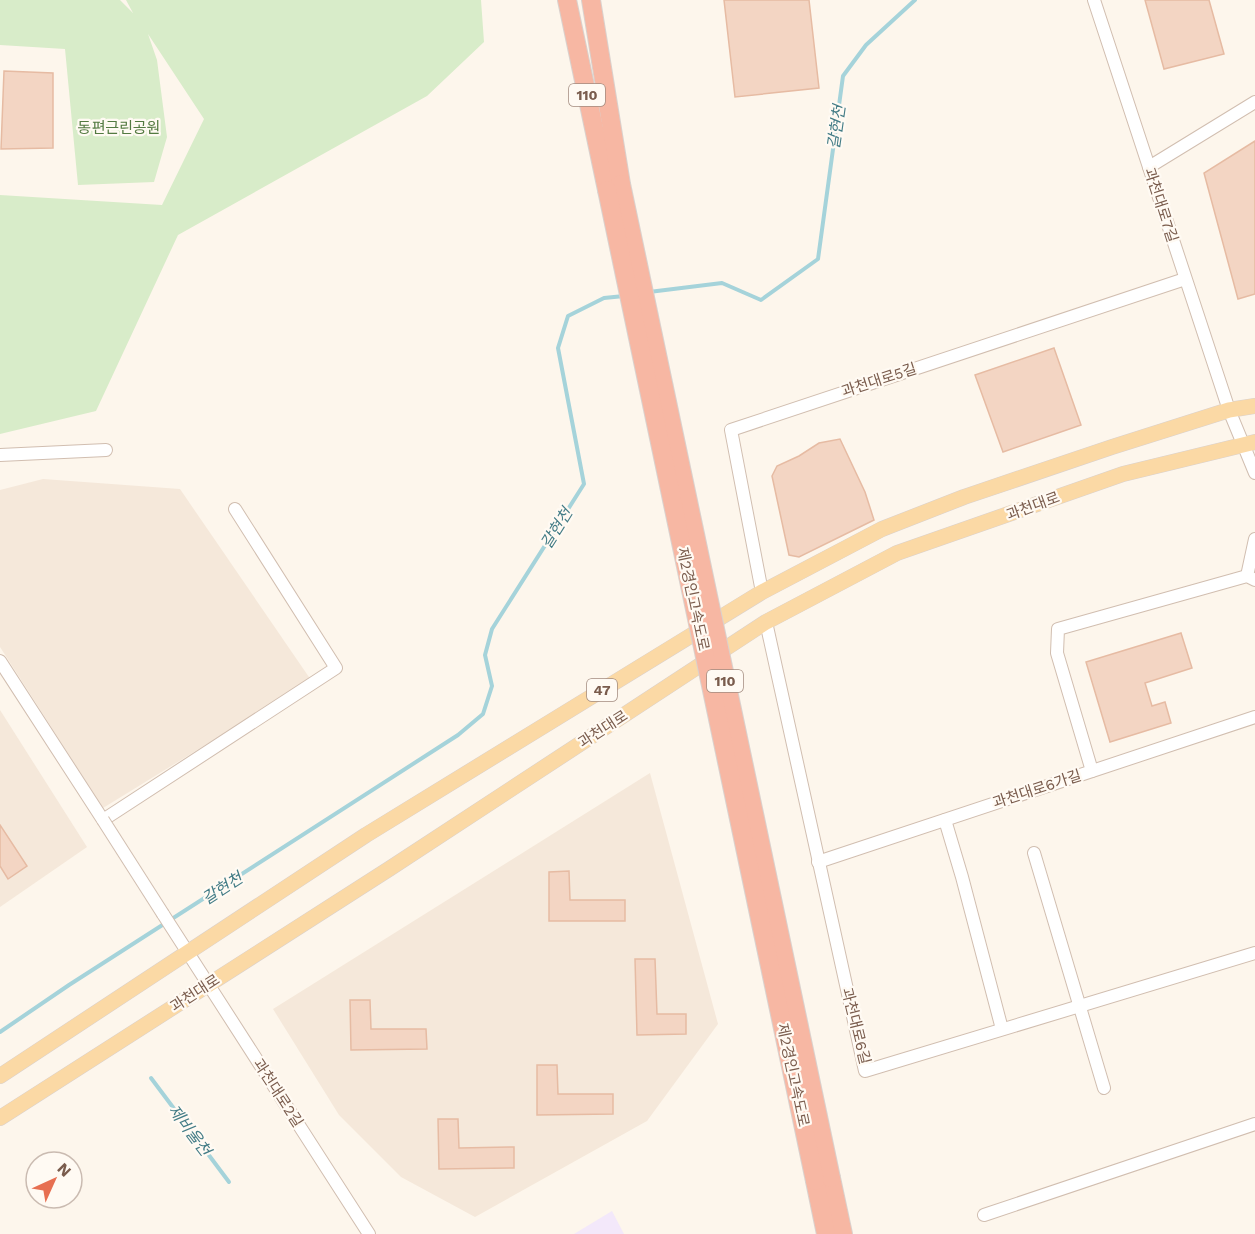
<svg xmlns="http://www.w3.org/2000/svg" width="1255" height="1234" viewBox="0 0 1255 1234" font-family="'Work Sans','Noto Sans KR',sans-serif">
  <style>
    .residential { fill: #f5e8da }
    .education { fill: #f3e8fa }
    .green { fill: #d8ecc9 }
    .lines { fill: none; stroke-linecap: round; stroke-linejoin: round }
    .stream { stroke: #a5d3da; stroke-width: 4 }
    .building { fill: #f3d5c3; stroke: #e6bba3; stroke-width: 1.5 }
    .minor-casing { stroke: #d1beb0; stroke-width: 14 }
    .major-casing { stroke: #dad1cd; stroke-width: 16 }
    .highway-casing { stroke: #dad1cd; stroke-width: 20 }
    .minor { stroke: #fff; stroke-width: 12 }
    .major { stroke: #fbd9a5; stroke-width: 15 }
    .highway { stroke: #f7b7a3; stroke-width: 18 }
    .minor-bridge-casing { stroke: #d1beb0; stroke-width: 14; stroke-linecap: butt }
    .highway-bridge-casing { stroke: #dad1cd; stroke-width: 20; stroke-linecap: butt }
    .minor-bridge { stroke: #fff; stroke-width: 12 }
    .highway-bridge { stroke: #f7b7a3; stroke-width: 18 }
    .labels { text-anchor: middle; stroke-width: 4.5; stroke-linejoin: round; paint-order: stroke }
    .shield { fill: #fffaf3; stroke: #a28b7f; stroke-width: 1.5 }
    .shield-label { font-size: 14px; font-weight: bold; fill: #7a5c4d }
    .park-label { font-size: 15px; fill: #537a41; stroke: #fffaf3 }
    .street-label { font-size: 15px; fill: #7a5c4d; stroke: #fffaf3 }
    .water-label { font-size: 16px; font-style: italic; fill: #437c86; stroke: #fffaf3 }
  </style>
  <rect width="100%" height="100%" fill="#fdf6ec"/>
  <g class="residential">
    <path d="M43,479L180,489L311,680L103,808L0,647V490Z"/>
    <path d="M0,710L87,847L0,907Z"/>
    <path d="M650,773L718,1024L647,1121L475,1217L401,1177L339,1115L273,1009Z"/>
  </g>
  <path class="education" d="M612,1211L624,1234H574Z"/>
  <path class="green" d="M0,0H120L133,13L126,0H481L484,42L427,96L178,235L96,411L0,434V195L162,205L204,119L148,34L157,60L167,137L154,182L78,185L65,49L0,45Z"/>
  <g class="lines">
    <g class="stream">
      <path d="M649,292L722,283L761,300L818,259L843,76L866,45L915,0"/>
      <path d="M0,1032L69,985L458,735L483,714L492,686L485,655L492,629L584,484L558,348L568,316L604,298L624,296"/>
      <path d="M151,1078L229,1182"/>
    </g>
  </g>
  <g class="building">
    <path d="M724,0H809L819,88L735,97Z"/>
    <path d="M1145,0H1209L1224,54L1164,69Z"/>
    <path d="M4,71L53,73V148L1,149Z"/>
    <path d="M1255,141V294L1238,299L1204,173Z"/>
    <path d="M1054,348L1081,425L1003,452L975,375Z"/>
    <path d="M840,439L865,492L874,520L799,557L789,555L772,476L777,466L799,456L819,443Z"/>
    <path d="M1181,633L1192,668L1145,683L1152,706L1165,702L1171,723L1110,742L1086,662Z"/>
    <path d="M0,825L27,866L8,879L0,866Z"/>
    <path d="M569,871L570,900H625V921H549V872Z"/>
    <path d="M635,959H655L657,1014H686V1034L637,1035Z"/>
    <path d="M350,1000H370L371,1029H426L427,1049L351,1050Z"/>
    <path d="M537,1065H557L558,1094H613V1114L537,1115Z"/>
    <path d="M438,1119H458L459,1148L514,1147V1168L439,1169Z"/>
  </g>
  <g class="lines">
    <g class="minor-casing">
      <g id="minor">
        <path d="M1094,0L1229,410L1255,473"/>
        <path d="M1149,167L1255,102"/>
        <path d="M0,455L106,450"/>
        <path d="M1247,576L1255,539"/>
        <path d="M762,592L731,430L1185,279"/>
        <path d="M766,622L865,1071L1255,953"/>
        <path d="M0,661L103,820L336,668L235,509"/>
        <path d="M1092,771L1057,653L1058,629L1247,576L1255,580"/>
        <path d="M945,820L962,877L1002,1029"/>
        <path d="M1034,853L1104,1088"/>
        <path d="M818,862L1255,717"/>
        <path d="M163,914L369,1234"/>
        <path d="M984,1215L1255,1124"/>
      </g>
    </g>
    <g class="major-casing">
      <g id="major">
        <path d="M0,1076L366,835L762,592L882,529L964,497L1112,447L1229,410L1255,406"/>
        <path d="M0,1118L389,869L766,622L897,553L1123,474L1255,442"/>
      </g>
    </g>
    <g class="highway-casing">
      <g id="highway">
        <path d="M567,0L607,190"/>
        <path d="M591,0L621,184"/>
        <path d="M831,1178L843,1234"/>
        <path d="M815,1181L826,1234"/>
      </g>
    </g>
    <use href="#minor" class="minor"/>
    <use href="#major" class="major"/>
    <use href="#highway" class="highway"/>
    <g class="minor-bridge-casing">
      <path id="minor-bridge" d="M103,820L163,914"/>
    </g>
    <g class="highway-bridge-casing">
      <g id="highway-bridge">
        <path d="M621,184L831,1178"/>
        <path d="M607,190L815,1181"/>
      </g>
    </g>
    <use href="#minor-bridge" class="minor-bridge"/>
    <use href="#highway-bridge" class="highway-bridge"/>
  </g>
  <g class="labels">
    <g class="shield">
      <rect x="569" y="84" width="36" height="22" rx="4.5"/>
      <rect x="707" y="670" width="36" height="22" rx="4.5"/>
      <rect x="587" y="679" width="30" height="22" rx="4.5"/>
    </g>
    <g class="shield-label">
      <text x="587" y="100">110</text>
      <text x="725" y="686">110</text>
      <text x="602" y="695">47</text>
    </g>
    <g class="park-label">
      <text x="119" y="133">동편근린공원</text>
    </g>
    <g class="street-label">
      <text transform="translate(1161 205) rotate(72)" y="5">과천대로7길</text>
      <text transform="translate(879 380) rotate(-18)" y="5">과천대로5길</text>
      <text transform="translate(1033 506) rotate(-20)" y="5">과천대로</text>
      <text transform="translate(693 599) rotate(78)" y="5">제2경인고속도로</text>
      <text transform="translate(603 729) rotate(-33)" y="5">과천대로</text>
      <text transform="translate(1037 789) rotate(-18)" y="5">과천대로6가길</text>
      <text transform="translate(195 993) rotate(-33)" y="5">과천대로</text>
      <text transform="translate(856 1026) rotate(76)" y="5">과천대로6길</text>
      <text transform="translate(793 1075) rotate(78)" y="5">제2경인고속도로</text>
      <text transform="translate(278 1093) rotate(57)" y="5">과천대로2길</text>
    </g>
    <g class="water-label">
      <text transform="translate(836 127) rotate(-82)" y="6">갈현천</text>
      <text transform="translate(556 528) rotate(-58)" y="6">갈현천</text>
      <text transform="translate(222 888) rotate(-33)" y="6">갈현천</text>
      <text transform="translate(190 1130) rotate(53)" y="6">제비울천</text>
    </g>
  </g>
  <g transform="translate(54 1180) rotate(45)"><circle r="28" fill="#fffaf3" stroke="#cabbb1" stroke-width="1.5"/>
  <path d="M0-4.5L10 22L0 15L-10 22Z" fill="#e76f51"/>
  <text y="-9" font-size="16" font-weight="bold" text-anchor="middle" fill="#7a5c4d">N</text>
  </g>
</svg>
